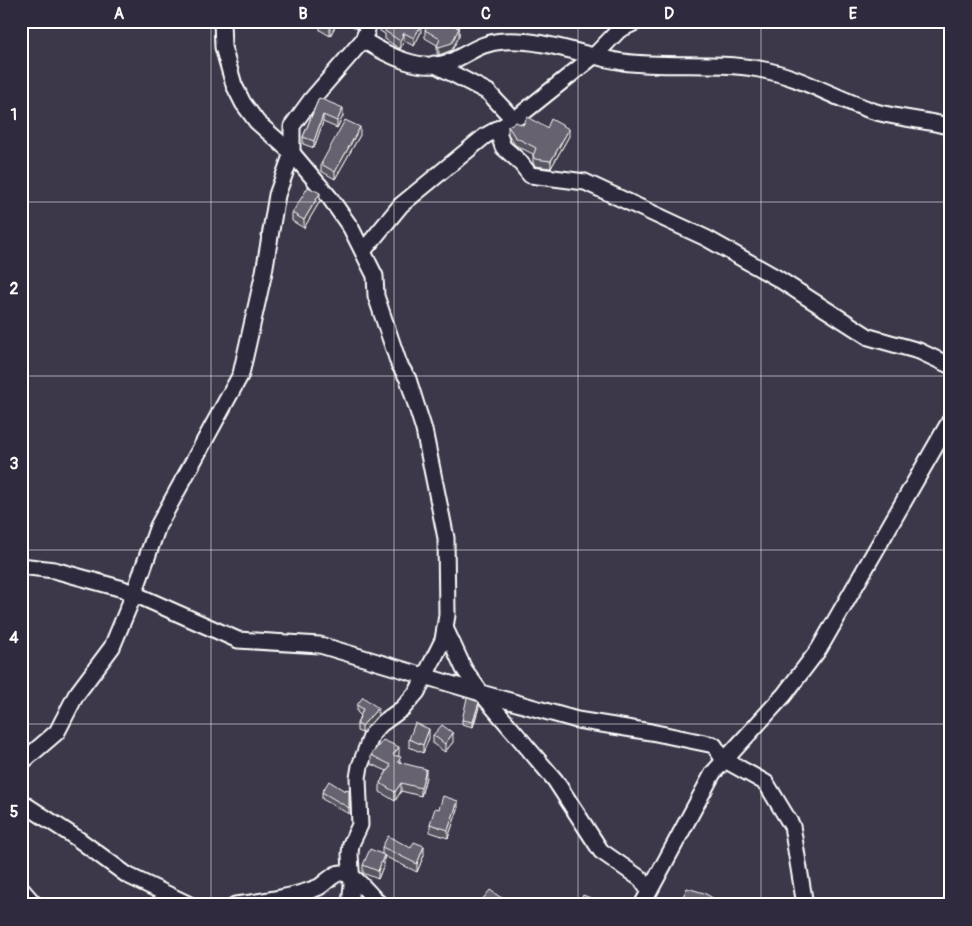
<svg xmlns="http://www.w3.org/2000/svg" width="972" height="926" viewBox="0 0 972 926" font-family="Pangolin,sans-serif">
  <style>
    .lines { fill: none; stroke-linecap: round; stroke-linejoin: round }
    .minor-casing { stroke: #fff; stroke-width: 19 }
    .minor { stroke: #2f2a3d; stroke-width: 15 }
    .wall { fill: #585460; stroke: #fff }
    .shaded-wall { fill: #47454e; stroke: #fff }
    .building { fill: #666270; stroke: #fff }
    .grid { fill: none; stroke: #fff; stroke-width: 1; stroke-opacity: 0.55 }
    .neatline { fill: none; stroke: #fff; stroke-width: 2 }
    .grid-label { font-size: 16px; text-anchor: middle; font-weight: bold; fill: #fff }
  </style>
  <rect width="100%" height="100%" fill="#3c3749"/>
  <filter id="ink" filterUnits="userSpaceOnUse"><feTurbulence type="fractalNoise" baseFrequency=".02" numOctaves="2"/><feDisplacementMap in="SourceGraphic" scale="10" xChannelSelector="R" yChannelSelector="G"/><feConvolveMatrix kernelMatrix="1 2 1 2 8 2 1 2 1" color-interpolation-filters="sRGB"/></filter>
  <g filter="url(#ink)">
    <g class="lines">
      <g class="minor-casing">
        <g id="minor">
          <path d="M222,21L223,47L234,85L243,103L257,122L292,153L330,198L351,228L375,276L376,296L399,364L408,379L424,430L446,538L447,615L443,640L417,692L403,708L381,724L372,734L360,766L358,778L360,825L351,844L350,854L352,885L350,905"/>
          <path d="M363,40C387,55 422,74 452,61C471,52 482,42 504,41C546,39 583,56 623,62C668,68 715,61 759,69C800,76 834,98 873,111C898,119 925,119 951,127"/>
          <path d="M514,120L595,55L619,30L638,21"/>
          <path d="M497,129L503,147L519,161L530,175L585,182L706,238L777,278L869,337L919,351L951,366"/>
          <path d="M364,250L401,205L485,136L514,120L488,92L434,64"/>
          <path d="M21,566L54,570L123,589L238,640L320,645L481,693L577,720L651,732L714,745L723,759L766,783L792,826L805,905"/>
          <path d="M446,630L464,669L481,693L555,780L601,851L641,879L649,891"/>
          <path d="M21,763L57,732L76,695L112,647L134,594L158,526L241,374L264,272L277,195L292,153V126L311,100L363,40L367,30L366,21"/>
          <path d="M21,802L78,839L127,875L190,905"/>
          <path d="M21,889L35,905"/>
          <path d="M235,905C260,902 296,897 319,887C326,883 334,872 342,873C358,875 369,896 381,905"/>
          <path d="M642,905L713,773L784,695L819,649L951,419"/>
        </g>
      </g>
      <use href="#minor" class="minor"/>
    </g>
    <g class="wall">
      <path d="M273,21H290L289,25Z"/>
      <path d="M320,21H338L330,36L320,30Z"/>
      <path d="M350,21H358L357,29L350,25Z"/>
      <path d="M430,21H462L459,28V36L452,50L439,55L437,54V45L425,38V30Z"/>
      <path d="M380,24L421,32L414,46L404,41L400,49L385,39V34L380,31Z"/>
      <path d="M319,98L343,116L337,128L323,122L314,148L303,144V137Z"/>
      <path d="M523,125L547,128L569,136L551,168L535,166L533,163V154L515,145L508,134V126Z"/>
      <path d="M360,135L335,179L321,171V164Z"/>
      <path d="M320,201L304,228L292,221V213Z"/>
      <path d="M357,705L378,715L362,733L357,731V724L360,715L357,712Z"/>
      <path d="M479,707L473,727L462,724V720Z"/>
      <path d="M433,735L453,742L445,752L433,744Z"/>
      <path d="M429,738L423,753L409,747V739Z"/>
      <path d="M371,755H399L398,756L401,763L426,777L421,796L401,791L395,801L380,792V783L387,771L371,764Z"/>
      <path d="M349,790V814L322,799V792Z"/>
      <path d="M439,809H458L448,838L430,832V824Z"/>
      <path d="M382,847L424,855L417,872L384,856V864L378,879L363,873V865L382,855Z"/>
    </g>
    <g class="shaded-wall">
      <path d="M333,21H338L330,36V27Z"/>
      <path d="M458,21H462L456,35V27Z"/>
      <path d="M421,25V32L414,46V38Z"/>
      <path d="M459,28V36L452,50L439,55V47Z"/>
      <path d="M404,33V41L400,49V41Z"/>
      <path d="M343,108V116L337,128V121Z"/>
      <path d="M323,115V122L314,148V141Z"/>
      <path d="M360,127V135L335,179V172Z"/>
      <path d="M569,129V136L551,168V161Z"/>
      <path d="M320,193V201L304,228V220Z"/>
      <path d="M479,702V707L473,727V722Z"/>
      <path d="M378,708V715L362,733V726Z"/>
      <path d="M429,729V738L423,753V745Z"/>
      <path d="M453,733V742L445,752V744Z"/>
      <path d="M399,747V755L393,763V755Z"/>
      <path d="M426,769V777L421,796V788Z"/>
      <path d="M401,783V791L395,801V792Z"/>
      <path d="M458,801V809L448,838V830Z"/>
      <path d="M424,846V855L417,872V864Z"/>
      <path d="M384,855V864L378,879V871Z"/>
    </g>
    <g class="building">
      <path d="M320,21H333L330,27Z"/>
      <path d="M351,21H358L357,24Z"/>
      <path d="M381,21H415L421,25L414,38L404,33L400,41L385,31L387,27L380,24Z"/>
      <path d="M430,21H458L456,27L459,28L452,43L439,47L437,46L440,39L425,30Z"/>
      <path d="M319,98L343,108L337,121L323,115L314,141L303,137Z"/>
      <path d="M527,117L547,128L551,119L569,129L551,161L535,159L533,156L536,148L515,137L508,126L516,122L523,125Z"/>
      <path d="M345,120L360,127L335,172L321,164Z"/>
      <path d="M308,187L320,193L304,220L292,213Z"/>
      <path d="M363,697L378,708L362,726L357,724L363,709L357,705Z"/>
      <path d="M467,698L479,702L473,722L462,720Z"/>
      <path d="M415,723L429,729L423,745L409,739Z"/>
      <path d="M442,725L453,733L445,744L433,735Z"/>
      <path d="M383,740L399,747L393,755L401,757L398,762L426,769L421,788L401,783L395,792L380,783L391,765L371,755Z"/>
      <path d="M329,781L345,791L346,789L349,790V808L322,792Z"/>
      <path d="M443,796L458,801L448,830L430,824L435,808L439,809Z"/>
      <path d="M388,836L411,848L414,842L424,846L417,864L382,847Z"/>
      <path d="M370,849L384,855L378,871L363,865Z"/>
      <path d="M687,888L704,893L725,905H679Z"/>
      <path d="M490,890L500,897L518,905H486L481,901Z"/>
      <path d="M583,895L608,905H578Z"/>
      <path d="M662,899L674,905H660Z"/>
    </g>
  </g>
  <path class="grid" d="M211,21V905M394,21V905M578,21V905M761,21V905M21,202H951M21,376H951M21,550H951M21,724H951"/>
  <rect width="972" height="926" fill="none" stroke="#2f2a3d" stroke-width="55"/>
  <rect x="28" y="28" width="916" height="870" class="neatline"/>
  <g class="grid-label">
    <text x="119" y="19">A</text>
    <text x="303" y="19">B</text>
    <text x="486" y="19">C</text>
    <text x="669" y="19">D</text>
    <text x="853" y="19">E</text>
    <text x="14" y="120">1</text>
    <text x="14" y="294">2</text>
    <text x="14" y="469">3</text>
    <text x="14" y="643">4</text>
    <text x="14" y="817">5</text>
  </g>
</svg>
